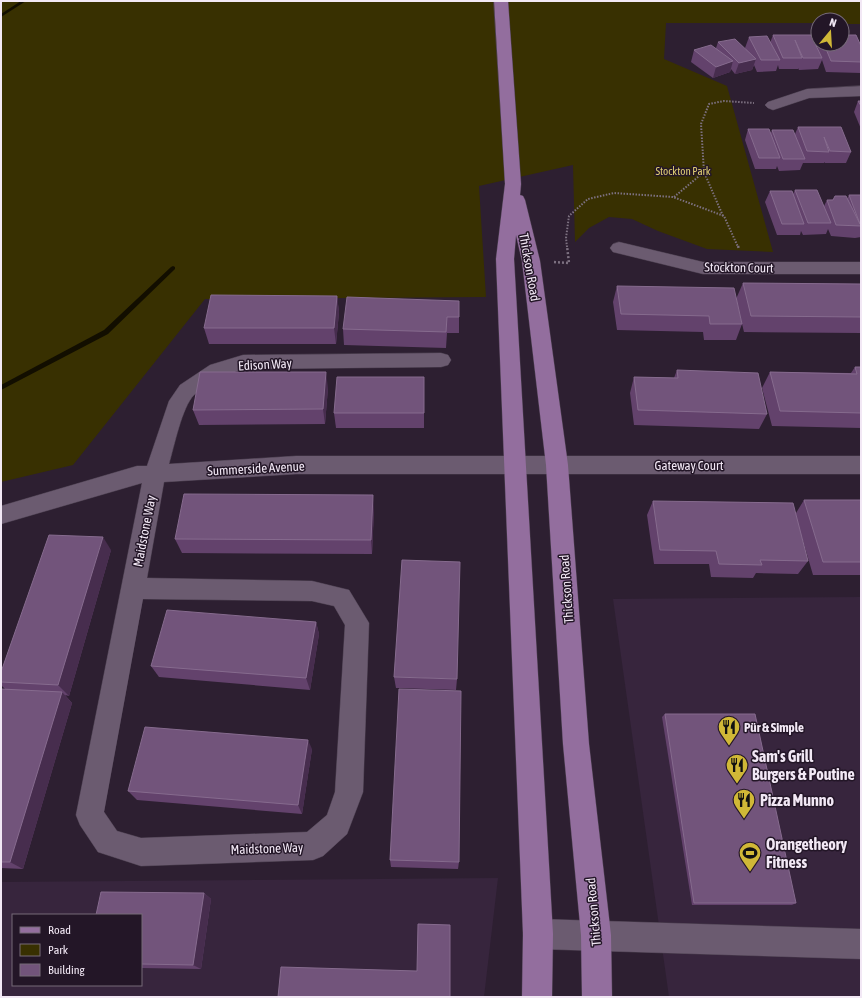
<svg xmlns="http://www.w3.org/2000/svg" width="862" height="998" viewBox="0 0 862 998" font-family="'Asap Condensed',sans-serif">
  <style>
    .built { fill: #37253d; fill-rule: evenodd }
    .green { fill: #383001 }
    .lines { fill: none; stroke-linecap: round; stroke-linejoin: round }
    .stream { fill: #120e00; fill-rule: evenodd }
    .minor-casing { stroke: #4a3e4e; stroke-width: 1 }
    .major-casing { stroke: #4a3e4e; stroke-width: 1 }
    .path-far1 { stroke: #7d7181; stroke-width: 2; stroke-dasharray: 1.5 1.5; stroke-linecap: butt }
    .path { stroke: #7d7181; stroke-width: 2.5; stroke-dasharray: 2 2; stroke-linecap: butt }
    .minor { fill: #6b5b70; fill-rule: evenodd }
    .major { fill: #936e9e; fill-rule: evenodd }
    .wall { fill: #63426c }
    .shaded-wall { fill: #472d4e }
    .building { fill: #72547b; stroke: #866b8e }
    .labels { text-anchor: middle; stroke-width: 3; stroke-linejoin: round; paint-order: stroke }
    .far-park-label { font-size: 11px; fill: #e0ce73; stroke: #231627 }
    .street-label { font-size: 13px; fill: #f2e8f5; stroke: #231627 }
    .poi-label { font-size: 13px; font-weight: bold; fill: #f2e8f5; stroke: #231627; text-anchor: start }
    .near-poi-label { font-size: 16px; font-weight: bold; fill: #f2e8f5; stroke: #231627; text-anchor: start }
  </style>
  <rect width="100%" height="100%" fill="#2d1f31"/>
  <g class="built">
    <path d="M861,597V997H669L613,599Z"/>
    <path d="M498,878L484,997H1V882ZM13,915H141V985H13Z"/>
  </g>
  <path class="green" d="M1,1H861V24H842V20H818V23H666L664,59L727,86L773,252L707,249L658,231L632,219L609,217L589,228L575,242L573,165L479,186L486,297L205,299L73,465L1,482Z"/>
  <g class="lines">
    <g class="stream">
      <path d="M21,1H26L1,17V14Z"/>
      <path d="M173,266L175,267V269L108,334L1,390V385L104,330L171,267Z"/>
    </g>
    <g class="minor-casing">
      <g id="minor">
        <path d="M861,86V96L809,98L773,110L768,108L765,105L768,102L807,89Z"/>
        <path d="M619,242L703,262H861V274H703L613,252L610,248L613,244Z"/>
        <path d="M441,353L448,355L451,360L448,365L441,367L243,369C226,375 208,382 194,395C182,407 174,447 169,464L296,456H861V474H296L164,482L147,578L312,581L349,590L369,623L363,792L347,834L323,856L313,860L141,866L98,852L80,825L76,815L142,483L1,524V506L137,466H147L169,401L180,385L210,365L243,355ZM143,599L312,601L334,606L345,625L335,792L327,815L307,832L141,838L117,831L104,812Z"/>
        <path d="M538,919L861,929V959L538,949L528,944L523,934L528,924Z"/>
      </g>
    </g>
    <g class="major-casing">
      <path id="major" d="M494,1H508L521,184L520,195L523,196L525,200L540,261L568,465L589,744L611,935L612,997H582L581,935L563,744L546,465L522,261L516,235L514,259L553,934L552,997H522L523,934L496,259L505,184Z"/>
    </g>
    <g class="path-far1">
      <path d="M674,197L704,172"/>
      <path d="M723,216L704,172L701,124L709,104L724,101L754,103"/>
      <path d="M567,247L566,238L569,216L588,199L614,193L673,197L724,216L738,247"/>
    </g>
    <g class="path">
      <path d="M738,246L739,249"/>
      <path d="M554,262L569,263L567,246"/>
    </g>
    <use href="#minor" class="minor"/>
    <use href="#major" class="major"/>
  </g>
  <g class="wall">
    <path d="M773,35L818,49L816,45L818,41V44H842L861,45V44V73L826,72L822,60L818,69L799,70L798,68V69H779L778,65L776,71L757,72L754,65L752,70L735,74L731,69L730,72L713,78L691,62L694,50L716,48L718,42L746,50L745,48L749,37L770,43Z"/>
    <path d="M858,101H861V129L854,112Z"/>
    <path d="M798,127L851,152L846,163H825L824,162V163H803L800,170L779,171L777,166L776,169H755L745,140L748,129L771,133L772,130L795,134Z"/>
    <path d="M795,190L824,206L827,200L847,199L849,195L861,196V237L855,238L831,236L828,229L826,234L803,235L801,231L800,235H777L765,202L770,191L793,194Z"/>
    <path d="M743,283L861,284V333L744,332L736,299Z"/>
    <path d="M617,286L742,324L736,340H704L703,332L617,330L613,302Z"/>
    <path d="M337,296L339,312L336,344H209L204,328Z"/>
    <path d="M459,301V333H447L446,348L344,345L343,329Z"/>
    <path d="M855,367H861V428L772,426L762,388L770,372L851,373Z"/>
    <path d="M677,370L767,414L759,429L634,425L630,393L634,377L674,378Z"/>
    <path d="M424,377V428H336L334,413Z"/>
    <path d="M328,388L325,424L199,425L193,410Z"/>
    <path d="M804,500H861V575H813L801,534L808,561L798,574L756,573L753,578L711,577L709,564H654L647,515L653,501L796,513Z"/>
    <path d="M374,509L372,554L182,553L175,539Z"/>
    <path d="M111,550L69,696L65,695L72,703L23,869L1,868V689L6,690L1,685V672Z"/>
    <path d="M316,622L319,634L310,690L159,677L151,666Z"/>
    <path d="M394,677L457,679L456,690L396,688Z"/>
    <path d="M665,714L796,903L792,905H692L662,717Z"/>
    <path d="M312,749L302,814L137,800L128,791Z"/>
    <path d="M390,860L459,862L458,869L391,867Z"/>
    <path d="M204,893L211,899L201,969L141,968V915Z"/>
  </g>
  <g class="shaded-wall">
    <path d="M756,59L752,70L735,74L739,63Z"/>
    <path d="M733,61L730,72L713,78L716,67Z"/>
    <path d="M337,296L339,312L336,344L334,328Z"/>
    <path d="M326,372L328,388L325,424L323,409Z"/>
    <path d="M373,495L374,509L372,554L371,540Z"/>
    <path d="M103,537L111,550L69,696L58,685Z"/>
    <path d="M316,622L319,634L310,690L306,678Z"/>
    <path d="M62,692L72,703L23,869L10,862Z"/>
    <path d="M308,740L312,749L302,814L298,805Z"/>
    <path d="M204,893L211,899L201,969L193,965Z"/>
  </g>
  <g class="building">
    <path d="M773,35H811L822,58H803L795,40L802,58H783Z"/>
    <path d="M842,35H856L861,46V62L831,61L824,44H842Z"/>
    <path d="M767,36L780,60H761L749,37Z"/>
    <path d="M735,39L756,59L739,63L718,42Z"/>
    <path d="M711,45L733,61L716,67L694,50Z"/>
    <path d="M858,101H861V106Z"/>
    <path d="M798,127H841L851,152L830,151L824,137L829,152L807,151Z"/>
    <path d="M748,129H769L780,158H759Z"/>
    <path d="M772,130H793L805,159H783Z"/>
    <path d="M795,190H817L831,223H808Z"/>
    <path d="M770,191H792L804,224H782Z"/>
    <path d="M849,195H860L861,196V226L836,225L827,200H833L835,196H846L860,224Z"/>
    <path d="M743,283L861,284V317L751,316Z"/>
    <path d="M617,286L734,288L742,324H710L709,316L621,314Z"/>
    <path d="M211,295L337,296L334,328H204Z"/>
    <path d="M347,297L459,301V317H447L446,332L343,329Z"/>
    <path d="M855,367H861V413L780,411L770,372L857,374Z"/>
    <path d="M677,370L758,373L767,414L638,410L634,377L678,378Z"/>
    <path d="M200,372H326L323,409L193,410Z"/>
    <path d="M337,377H424V413H334Z"/>
    <path d="M184,494L373,495L371,540L175,539Z"/>
    <path d="M804,500H861V562H823Z"/>
    <path d="M653,501L793,503L808,561L760,560L762,565L719,564L716,551L660,550Z"/>
    <path d="M49,535L103,537L58,685L1,682V672Z"/>
    <path d="M402,560L460,562L457,679L394,677Z"/>
    <path d="M167,610L316,622L306,678L151,666Z"/>
    <path d="M1,689L62,692L10,862H1Z"/>
    <path d="M399,689L461,691L459,862L390,860Z"/>
    <path d="M665,714H755L796,903H694Z"/>
    <path d="M145,727L308,740L298,805L128,791Z"/>
    <path d="M101,892L204,893L193,965L141,964V915H96Z"/>
    <path d="M418,924L450,925V997H278L281,967L417,971Z"/>
  </g>
  <defs>
    <g id="restaurant-pin" transform="scale(1.15)"><path d="M0 17L-7.5 6A9.5 9.5 0 1 1 7.5 6Z" fill="#d0b837" stroke="#231627"/><path d="M-5-6h1v4h1v-4h1v4h1v-4h1v5L-1.5 .5V6h-2V.5L-5-1ZM5-6V6H3V1.5H1.5Q1.5-4 5-6Z" fill="#111"/></g>
    <g id="stadium-pin" transform="scale(1.15)"><path d="M0 17L-7.5 6A9.5 9.5 0 1 1 7.5 6Z" fill="#d0b837" stroke="#231627"/><path d="M0-5a6.5 5 0 1 0 0 10a6.5 5 0 1 0 0-10ZM-3.5-1.8h7v3.6h-7Z" fill="#111"/></g>
  </defs>
  <g fill-rule="evenodd">
    <use href="#restaurant-pin" x="729" y="727"/>
    <use href="#restaurant-pin" x="737" y="765"/>
    <use href="#restaurant-pin" x="744" y="800"/>
    <use href="#stadium-pin" x="750" y="853"/>
  </g>
  <g class="labels">
    <g class="far-park-label">
      <text x="683" y="175">Stockton Park</text>
    </g>
    <g class="street-label">
      <text transform="translate(530 267) rotate(80)" y="5">Thickson Road</text>
      <text transform="translate(739 267) rotate(1)" y="5">Stockton Court</text>
      <text transform="translate(265 364) rotate(-3)" y="5">Edison Way</text>
      <text x="689" y="470">Gateway Court</text>
      <text transform="translate(256 468) rotate(-3)" y="5">Summerside Avenue</text>
      <text transform="translate(144 531) rotate(-79)" y="5">Maidstone Way</text>
      <text transform="translate(566 589) rotate(-94)" y="5">Thickson Road</text>
      <text transform="translate(267 848) rotate(-2)" y="5">Maidstone Way</text>
      <text transform="translate(593 912) rotate(-95)" y="5">Thickson Road</text>
    </g>
    <g class="poi-label">
      <text x="744" y="732">Pür &amp; Simple</text>
    </g>
    <g class="near-poi-label">
      <text x="752" y="762">Sam's Grill<tspan x="752" dy="18">Burgers &amp; Poutine</tspan></text>
      <text x="760" y="806">Pizza Munno</text>
      <text x="766" y="850">Orangetheory<tspan x="766" dy="18">Fitness</tspan></text>
    </g>
  </g>
  <rect width="862" height="998" fill="none" stroke="#f2e8f5" stroke-width="4"/>
  <rect x="12" y="914" width="130" height="72" fill="#231627" stroke="#766a79"/>
  <rect x="20" y="927" width="20" height="6" fill="#936e9e" stroke="#766a79"/>
  <text x="48" y="934" font-size="12" fill="#f2e8f5">Road</text>
  <rect x="20" y="944" width="20" height="12" fill="#383001" stroke="#766a79"/>
  <text x="48" y="954" font-size="12" fill="#f2e8f5">Park</text>
  <rect x="20" y="964" width="20" height="12" fill="#72547b" stroke="#766a79"/>
  <text x="48" y="974" font-size="12" fill="#f2e8f5">Building</text>
  <g transform="translate(830 32) rotate(18)"><circle r="19" fill="#231627" stroke="#766a79"/>
  <path d="M0-3L7 15L0 10L-7 15Z" fill="#d0b837"/>
  <text y="-6" font-size="11" font-weight="bold" text-anchor="middle" fill="#f2e8f5">N</text>
  </g>
</svg>
